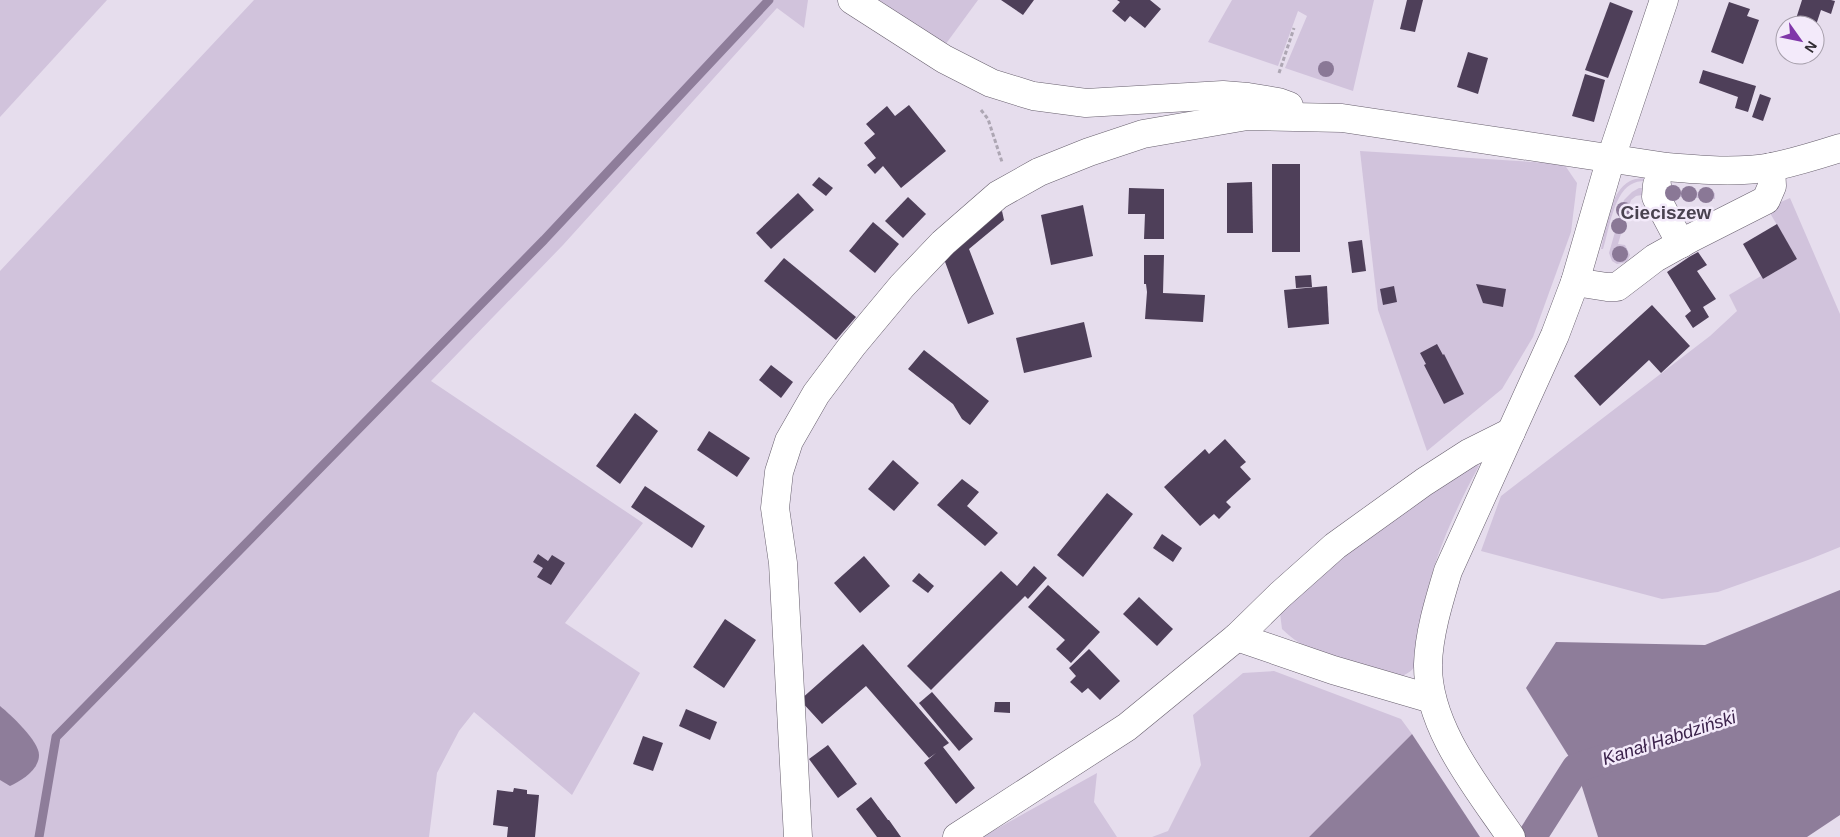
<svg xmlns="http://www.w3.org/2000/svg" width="1840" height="837" viewBox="0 0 1840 837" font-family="Helvetica,sans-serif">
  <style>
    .green { fill: #d1c3dc }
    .water { fill: #8e7d9a }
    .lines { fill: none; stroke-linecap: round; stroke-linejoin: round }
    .stream { stroke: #8e7d9a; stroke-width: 9 }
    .canal { stroke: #8e7d9a; stroke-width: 29 }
    .building { fill: #4e3f59 }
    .minor-casing { stroke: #675f6d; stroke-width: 29 }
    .path { stroke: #ada6b3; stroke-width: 3; stroke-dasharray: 4 2.5; stroke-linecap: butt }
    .minor { stroke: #fff; stroke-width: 28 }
    .tree { fill: #8a7896 }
    .labels { text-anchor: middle; stroke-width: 5; stroke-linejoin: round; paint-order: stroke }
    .water-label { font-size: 18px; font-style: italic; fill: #3b224b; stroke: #f3eafa }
    .quarter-label { font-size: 19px; font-weight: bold; fill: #49424f; stroke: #f3eafa }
  </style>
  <rect width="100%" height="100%" fill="#e6dded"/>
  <g class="green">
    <path d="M0,0H107L0,117Z"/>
    <path d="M254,0H808L804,28L777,8L563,245L431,381L643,523L565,623L640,673L572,795L474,712L459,731L437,773L429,837H0V271Z"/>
    <path d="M874,0H978L945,45Z"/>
    <path d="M1232,0H1374L1353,91L1285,68L1307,16L1298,11L1278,66L1208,42Z"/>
    <path d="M1360,151L1564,164L1577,183L1571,232L1533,337L1502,389L1427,451L1378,310Z"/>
    <path d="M1649,178V181C1644,181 1638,181 1634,183C1614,190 1609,230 1603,249H1601C1606,229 1610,191 1630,181C1636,178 1643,178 1649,178Z"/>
    <path d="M1639,188H1648V194L1636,196L1631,200L1618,244L1625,245L1630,255L1627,262L1617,264L1612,261L1609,253L1624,200L1632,192Z"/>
    <path d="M1665,190L1715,193V199L1665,196Z"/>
    <path d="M1790,198L1840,314V547L1808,560L1718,592L1662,599L1481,551L1501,496L1710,336L1737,311L1729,295L1761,276L1763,279L1797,259L1767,208Z"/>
    <path d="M1474,463L1479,466C1454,511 1432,562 1422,613C1419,628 1420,649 1416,662C1414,671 1407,674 1399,677C1359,665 1312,659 1282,629L1280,613L1338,558Z"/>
    <path d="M1274,671L1401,719L1412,734L1309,837H1152L1168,831L1201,765L1193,715L1243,673Z"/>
    <path d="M1097,773L1094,802L1117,837H982Z"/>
  </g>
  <g class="water">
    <path d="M1840,590V815L1807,837H1598L1576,768L1526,688L1556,642L1705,645Z"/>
    <path d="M0,706C11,715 39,741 39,755C39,770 21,781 10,786L0,780Z"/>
    <path d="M1412,734L1480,837H1309Z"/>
  </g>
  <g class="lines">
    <path class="stream" d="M39,837L56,737L544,240L769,0"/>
    <path class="canal" d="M1532,837L1576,768L1613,756"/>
  </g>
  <g class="building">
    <path d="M1001,0H1034L1023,15Z"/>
    <path d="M1117,0H1150L1161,9L1145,28L1130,16L1125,22L1112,11L1120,2Z"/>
    <path d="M1407,0H1423L1415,32L1400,29Z"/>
    <path d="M1802,0H1831L1835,1L1831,14L1821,10L1816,25H1794Z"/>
    <path d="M1610,2L1633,11L1608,78L1585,70Z"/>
    <path d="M1729,2L1750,9L1747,16L1759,20L1743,64L1711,52Z"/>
    <path d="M1468,52L1488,58L1478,94L1457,87Z"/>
    <path d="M1703,70L1756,86L1748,112L1735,108L1738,97L1699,83Z"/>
    <path d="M1585,74L1605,80L1594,122L1572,116Z"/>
    <path d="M1760,94L1771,98L1763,121L1752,117Z"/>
    <path d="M909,105L946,151L901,188L883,166L875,174L867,165L876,158L864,143L875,134L866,124L887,106L895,116Z"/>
    <rect x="1272" y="164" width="28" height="88"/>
    <path d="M819,177L833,188L826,196L812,185Z"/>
    <path d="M1252,182L1253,233H1227V183Z"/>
    <path d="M1129,188L1164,189V239H1144L1145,214H1128Z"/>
    <path d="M798,193L814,210L771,249L756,233Z"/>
    <path d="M908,197L926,214L903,238L885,221Z"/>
    <path d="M1083,205L1093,256L1051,265L1041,215Z"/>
    <path d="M1002,211L1004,220L969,249L994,314L968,324L944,259L996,213Z"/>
    <path d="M873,222L899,244L875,273L849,251Z"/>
    <path d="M1777,224L1797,259L1763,279L1743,244Z"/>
    <path d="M1362,240L1366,271L1352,273L1348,242Z"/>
    <path d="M1698,252L1707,265L1697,271L1716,299L1703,307L1709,317L1693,328L1685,316L1691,311L1667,272L1689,257L1696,267L1689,257Z"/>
    <path d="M1144,255H1164L1163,293L1205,295L1203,322L1145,319L1147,292L1146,284H1144Z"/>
    <path d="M784,258L856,317L836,340L764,281Z"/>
    <path d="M1311,275L1312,287L1296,288L1295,276Z"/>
    <path d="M1476,284L1506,289L1503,307L1483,303Z"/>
    <path d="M1327,286L1329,324L1288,328L1284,290Z"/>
    <path d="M1394,286L1397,302L1383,305L1380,289Z"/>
    <path d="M1652,305L1690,346L1661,373L1649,360L1600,406L1574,376Z"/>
    <path d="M1084,322L1092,357L1024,373L1016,338Z"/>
    <path d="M1437,344L1443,355L1444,354L1464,394L1444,404L1424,365L1426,364L1420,353Z"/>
    <path d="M924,350L989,401L970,425L962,419L953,404L908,369Z"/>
    <path d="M771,365L793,382L781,398L759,380Z"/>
    <path d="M635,413L658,431L620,484L596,466Z"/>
    <path d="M709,431L750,458L737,477L697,450Z"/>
    <path d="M1225,439L1246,462L1240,467L1251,479L1226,502L1231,507L1219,519L1214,514L1200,526L1164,487L1205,449L1209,454Z"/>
    <path d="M893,460L919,483L894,511L868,489Z"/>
    <path d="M962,479L979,492L967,506L998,533L985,546L937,505Z"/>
    <path d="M645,486L705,526L692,548L631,507Z"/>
    <path d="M1107,493L1133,514L1083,577L1057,555Z"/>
    <path d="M1162,534L1182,548L1173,562L1153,548Z"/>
    <path d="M538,554L548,561L552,555L565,563L551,585L537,577L543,568L533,562Z"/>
    <path d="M864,556L890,586L860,613L834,583Z"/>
    <path d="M1034,566L1047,578L1028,599L1025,596L931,690L907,666L1001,571L1017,586Z"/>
    <path d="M919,573L934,586L928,593L912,581Z"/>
    <path d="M1048,585L1100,632L1071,663L1056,649L1065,640L1028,607Z"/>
    <path d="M1139,597L1173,629L1157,646L1123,614Z"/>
    <path d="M725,619L756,640L724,688L693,667Z"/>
    <path d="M863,644L949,743L943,747L975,788L956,804L924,763L936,753L929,758L866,686L822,724L800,700Z"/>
    <path d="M1089,649L1120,681L1100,700L1088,688L1082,693L1070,682L1076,676L1069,668Z"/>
    <path d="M932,692L973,739L959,751L919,703Z"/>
    <path d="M995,702H1010V713L994,712Z"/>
    <path d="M686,709L717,722L710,740L679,726Z"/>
    <path d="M643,736L663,743L653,771L633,764Z"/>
    <path d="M828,745L857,784L838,798L809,759Z"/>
    <path d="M514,788L527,790V794L539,795L535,837H507L508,827L493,825L497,790L513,792Z"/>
    <path d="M871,797L888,820H889L901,837H877L856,809Z"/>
  </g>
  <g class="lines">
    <g class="minor-casing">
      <g id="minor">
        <path d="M852,0L944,59L991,83L1033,96L1086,103L1223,95L1248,97L1278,102L1289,106"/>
        <path d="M1657,185L1656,197L1681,244"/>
        <path d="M1575,282L1607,287H1617L1655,258L1691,238L1766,200L1772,186L1771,167"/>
        <path d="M1237,637L1333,670L1432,699"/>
        <path d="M798,837L783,563L775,508L779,472L789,441L816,394L852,346L902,286L943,243L998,195L1039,172L1089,152L1143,134L1247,116L1342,118L1667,167C1701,170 1738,173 1772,167C1795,162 1818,155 1840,148"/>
        <path d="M957,837L1127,727L1237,637L1280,595L1335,546L1424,482L1469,453L1511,432"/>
        <path d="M1511,837C1477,787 1427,727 1428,664C1429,633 1439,601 1448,571L1555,335L1575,282L1611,158L1664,0"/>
      </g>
    </g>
    <g class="path">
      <path d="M1279,73L1294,28"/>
      <path d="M981,110L988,119L1002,162"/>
    </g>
    <use href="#minor" class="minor"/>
  </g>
  <g class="tree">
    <circle cx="1326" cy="69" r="8"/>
    <circle cx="1673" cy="193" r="8"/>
    <circle cx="1689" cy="194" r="8"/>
    <circle cx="1706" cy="195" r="8"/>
    <circle cx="1624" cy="210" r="8"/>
    <circle cx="1619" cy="226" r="8"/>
    <circle cx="1620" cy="254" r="8"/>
  </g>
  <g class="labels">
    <g class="water-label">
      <text transform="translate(1669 738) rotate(-18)" y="6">Kanał Habdziński</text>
    </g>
    <g class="quarter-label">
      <text x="1666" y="219">Cieciszew</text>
    </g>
  </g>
  <g transform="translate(1800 40) rotate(123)"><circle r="24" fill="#f3eafa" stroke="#a59eaa"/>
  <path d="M0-4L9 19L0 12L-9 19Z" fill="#8037a9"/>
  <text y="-8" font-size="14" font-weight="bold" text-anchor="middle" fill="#312d33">N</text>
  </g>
</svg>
